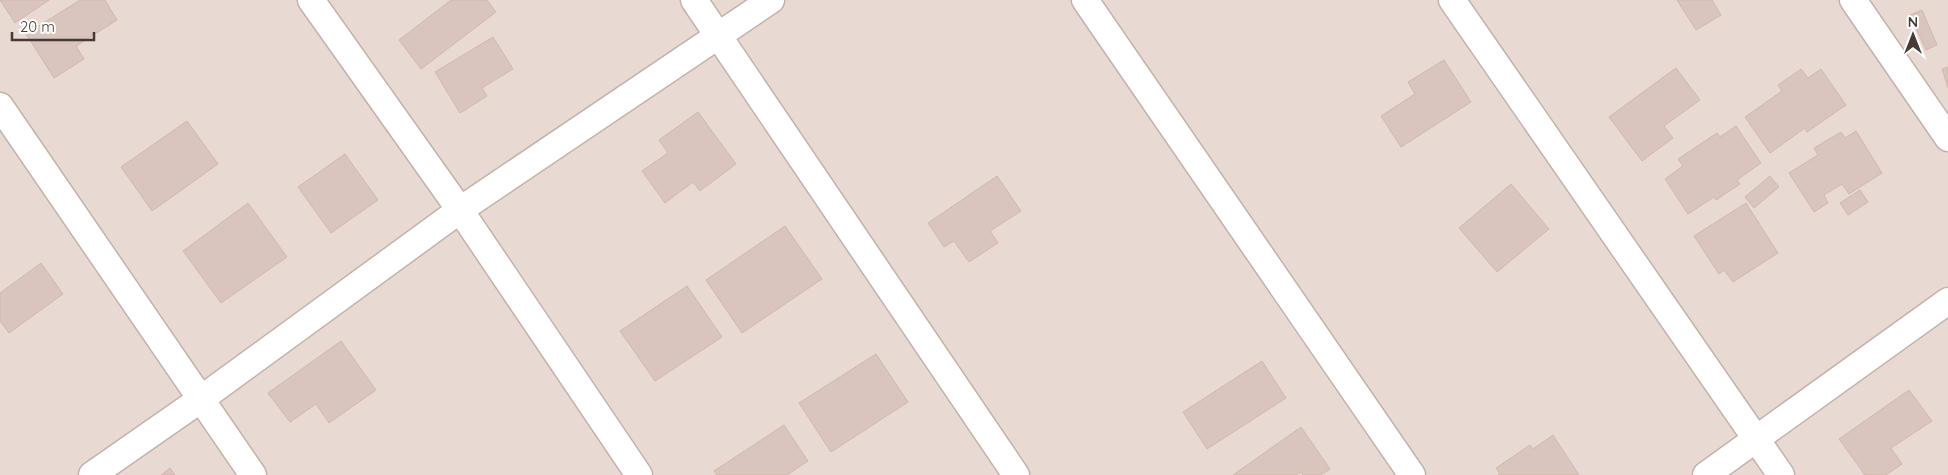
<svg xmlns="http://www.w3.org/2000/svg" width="1948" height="475" viewBox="0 0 1948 475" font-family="Quicksand,sans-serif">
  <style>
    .residential { fill: #e8dad3 }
    .building { fill: #d9c5bd; stroke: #d2b7ad }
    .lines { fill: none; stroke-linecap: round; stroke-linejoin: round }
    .minor-casing { stroke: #c3b2ab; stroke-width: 29 }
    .minor { stroke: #fff; stroke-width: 26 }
  </style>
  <rect width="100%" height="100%" fill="#f4ebe6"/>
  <rect class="residential" x="0" y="0" width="1948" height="475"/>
  <g class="building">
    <path d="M0,0H49L15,23Z"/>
    <path d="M80,0H105L117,20L76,46L84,59L54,78L26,34Z"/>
    <path d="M451,0H487L496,12L421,69L399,40Z"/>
    <path d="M1677,0H1712L1721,15L1696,30Z"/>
    <path d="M1922,10L1937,45L1926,50L1910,15Z"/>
    <path d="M493,37L513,69L482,88L487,96L460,113L435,72Z"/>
    <path d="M1444,60L1471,102L1401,147L1381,116L1415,94L1408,82Z"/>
    <path d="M1948,67V88L1942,69Z"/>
    <path d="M1676,68L1700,100L1664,126L1673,138L1642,161L1609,117Z"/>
    <path d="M1801,69L1808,78L1821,69L1846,105L1807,132L1805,128L1770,153L1745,117L1782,91L1778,85Z"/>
    <path d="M698,112L736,164L700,191L693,182L665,203L642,171L668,153L659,140Z"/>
    <path d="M187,121L218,164L152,211L121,167Z"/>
    <path d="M1736,126L1761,163L1737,180L1740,184L1716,200L1714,197L1688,214L1665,179L1683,166L1678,159L1717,133L1720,137Z"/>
    <path d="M1856,131L1882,173L1849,194L1842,184L1824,195L1828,203L1814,212L1789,173L1818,155L1814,148L1841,132L1845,138Z"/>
    <path d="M345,154L378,200L331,233L298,187Z"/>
    <path d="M997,176L1021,211L990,231L998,243L969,262L954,241L944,247L928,223Z"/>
    <path d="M1770,176L1779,187L1754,208L1745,197Z"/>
    <path d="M1511,184L1549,229L1497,272L1459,228Z"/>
    <path d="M1860,190L1868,202L1848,215L1840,203Z"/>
    <path d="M248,203L287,257L221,303L183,251Z"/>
    <path d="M1746,203L1778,253L1733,282L1724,270L1719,274L1694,236Z"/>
    <path d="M785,226L822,279L742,333L706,280Z"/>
    <path d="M41,263L63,294L9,333L0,321V293Z"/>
    <path d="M687,286L722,337L655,381L620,331Z"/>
    <path d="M341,341L376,390L329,423L316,404L290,422L268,393Z"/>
    <path d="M876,354L908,402L831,452L799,403Z"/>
    <path d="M1262,361L1286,398L1207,449L1183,412Z"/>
    <path d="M1909,390L1932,421L1891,448L1902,464L1886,475H1865L1839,439Z"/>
    <path d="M784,425L808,461L787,475H717L714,471Z"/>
    <path d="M1301,427L1330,469L1321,475H1303L1301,472L1296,475H1233Z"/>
    <path d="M1553,435L1579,475H1498L1500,474L1496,468L1530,445L1533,449Z"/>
    <path d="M170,468L175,475H161Z"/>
  </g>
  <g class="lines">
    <g class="minor-casing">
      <g id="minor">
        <path d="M311,0L460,210L639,475"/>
        <path d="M694,0L1016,475"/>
        <path d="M1085,0L1412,475"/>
        <path d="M1452,0L1781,475"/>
        <path d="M1853,0L1948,138"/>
        <path d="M0,106L253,475"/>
        <path d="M92,475L201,399L460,210L771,0"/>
        <path d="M1706,475L1948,301"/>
      </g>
    </g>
    <use href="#minor" class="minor"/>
  </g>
  <g transform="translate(1913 35)" stroke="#ffffff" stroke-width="4" paint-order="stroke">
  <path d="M0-4L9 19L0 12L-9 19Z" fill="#473935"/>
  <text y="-8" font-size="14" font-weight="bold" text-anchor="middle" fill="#473935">N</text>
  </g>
  <path d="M12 32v8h82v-8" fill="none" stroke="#473935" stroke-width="2.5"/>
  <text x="20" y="32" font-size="15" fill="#473935" stroke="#ffffff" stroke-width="4" paint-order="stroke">20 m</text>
</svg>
